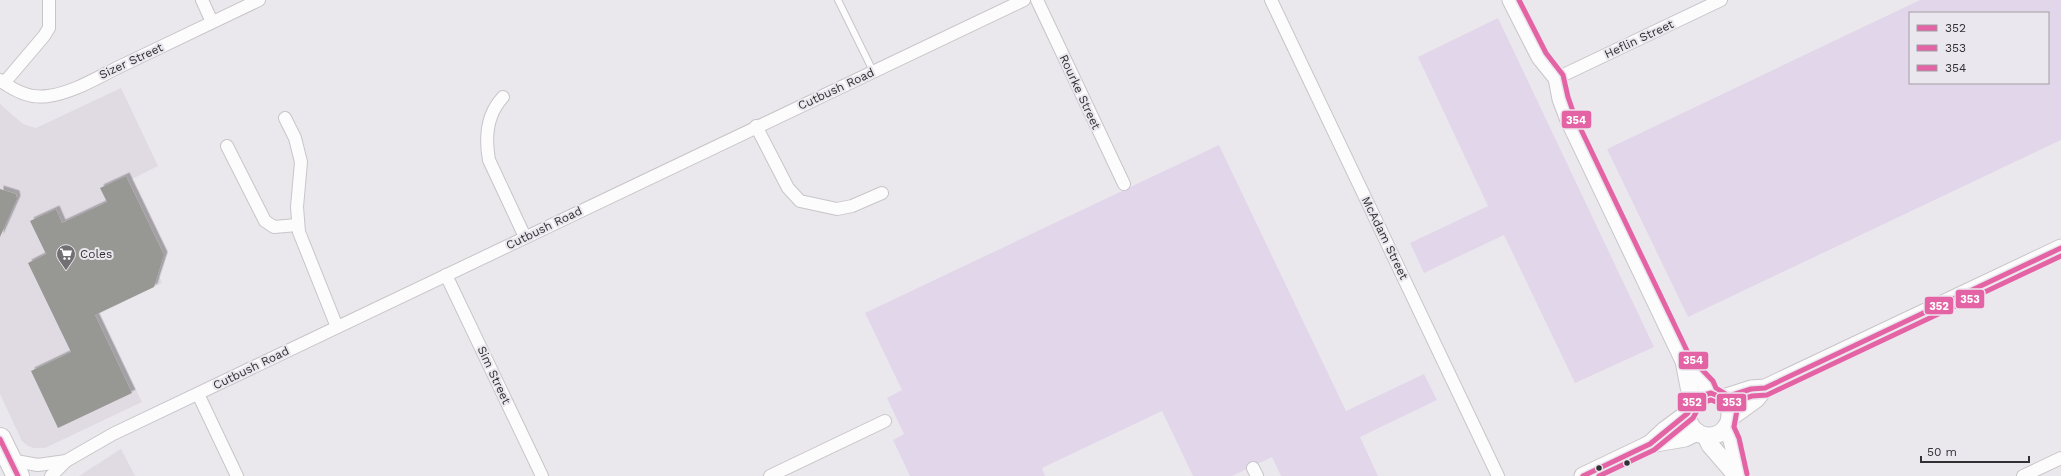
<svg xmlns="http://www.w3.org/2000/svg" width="2061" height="476" viewBox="0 0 2061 476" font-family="'Work Sans',sans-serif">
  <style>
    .built { fill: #e0dae3 }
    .green { fill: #e2d6eb; fill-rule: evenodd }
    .building { fill: #979894; filter: url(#shadow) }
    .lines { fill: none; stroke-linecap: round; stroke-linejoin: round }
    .lane-casing { stroke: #c8c5c9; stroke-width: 8 }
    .street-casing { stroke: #c8c5c9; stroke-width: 14 }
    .secondary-casing { stroke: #c8c5c9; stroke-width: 19 }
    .highway-casing { stroke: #c8c5c9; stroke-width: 24 }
    .lane { stroke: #fcfcfc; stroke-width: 6 }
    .street { stroke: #fcfcfc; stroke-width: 12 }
    .secondary { stroke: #fcfcfc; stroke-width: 17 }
    .highway { stroke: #fcfcfc; stroke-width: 22 }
    .bus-1-casing { stroke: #ebe7ee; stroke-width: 8 }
    .bus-2-casing { stroke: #ebe7ee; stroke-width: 8 }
    .bus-3-casing { stroke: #ebe7ee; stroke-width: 8 }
    .bus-1 { stroke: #e463a4; stroke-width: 5 }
    .bus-2 { stroke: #e463a4; stroke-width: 5 }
    .bus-3 { stroke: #e463a4; stroke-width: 5 }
    .bus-dot { fill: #323033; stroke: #ebe7ee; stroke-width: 1.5 }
    .labels { text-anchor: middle; stroke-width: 4; stroke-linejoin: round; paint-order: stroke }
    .street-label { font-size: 12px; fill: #323033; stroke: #ebe7ee }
    .poi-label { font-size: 12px; fill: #323033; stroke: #ebe7ee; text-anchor: start }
    .line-badge { stroke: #ebe7ee; stroke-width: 1.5 }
    .badge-label { font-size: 11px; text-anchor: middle; font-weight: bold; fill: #fff }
  </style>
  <defs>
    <filter id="shadow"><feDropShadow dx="3.5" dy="-3.5" stdDeviation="0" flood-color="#0004"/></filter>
  </defs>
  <rect width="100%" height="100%" fill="#ebe8ed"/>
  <g class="built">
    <path d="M121,88L158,166L132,179L168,253L159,276L162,283L99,314L142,402L45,448H34L28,446L22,441L0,394V104L23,124L36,128Z"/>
    <path d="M121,449L135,476H79Z"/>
  </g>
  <g class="green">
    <path d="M1920,0H2061V140L1688,317L1607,149ZM1910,13H2048V83H1910Z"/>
    <path d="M1498,18L1654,347L1575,383L1504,235L1424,273L1410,243L1488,206L1418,57Z"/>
    <path d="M1219,145L1346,411L1424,374L1437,400L1360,437L1378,476H1281L1272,457L1232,476H1193L1162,411L1042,468L1045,476H910L893,440L904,434L887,398L902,390L865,313Z"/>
  </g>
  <g class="building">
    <path d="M126,176L164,255L154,287L95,315L132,393L58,428L31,371L71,352L28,263L46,254L30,221L56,209L62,223L107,202L100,188Z"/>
    <path d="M0,189L16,194L17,199L0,237Z"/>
  </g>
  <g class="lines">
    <g class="lane-casing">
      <path id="lane" d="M838,0L873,71"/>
    </g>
    <g class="street-casing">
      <g id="street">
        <path d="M202,0L212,22"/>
        <path d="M1037,0L1124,184"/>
        <path d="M1271,0L1498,476"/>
        <path d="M1557,78L1721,0"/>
        <path d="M0,80C13,90 30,99 48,96C73,93 98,77 121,66C167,44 213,22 259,0"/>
        <path d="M4,83L44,36L49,28V0"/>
        <path d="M503,97C487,114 485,138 489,160L525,237"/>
        <path d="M285,118L295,138L301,162L297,207L299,232L337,327"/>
        <path d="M756,126L788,188L800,201L837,209L852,206L882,193"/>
        <path d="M227,146L265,221L274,227L297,225"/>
        <path d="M446,275L542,476"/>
        <path d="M198,394L237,476"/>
        <path d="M10,460L38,465L66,461"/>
        <path d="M1253,468L1257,476"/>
        <path d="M51,476L66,461L113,434L1024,0"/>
        <path d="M770,476L885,421"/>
        <path d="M2023,476L2061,458"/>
      </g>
    </g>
    <g class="secondary-casing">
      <g id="secondary">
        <path d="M1511,0L1540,57L1557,78L1561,99L1569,120L1684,361L1692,402"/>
        <path d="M1684,361L1708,385L1711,393"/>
        <circle cx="1709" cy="415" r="21"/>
        <path d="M1723,398L1751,389L1765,388L2061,248"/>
        <path d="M1731,417L1756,399L1765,388"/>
        <path d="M1726,427L1732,440L1740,476"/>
        <path d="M1706,436L1710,445L1737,476"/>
        <path d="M1650,444L1665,430L1688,413"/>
        <path d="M1583,476L1650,444L1685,438L1697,432"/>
      </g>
    </g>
    <g class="highway-casing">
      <path id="highway" d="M0,439L18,476"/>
    </g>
    <use href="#lane" class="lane"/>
    <use href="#street" class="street"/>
    <use href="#secondary" class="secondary"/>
    <use href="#highway" class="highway"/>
    <g class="bus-1-casing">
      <g id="bus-1">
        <path d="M0,439L18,476"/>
        <path d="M1583,476L1650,444L1688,413L1692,402L1697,397L1711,393L1723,398L1751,389L1765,388L2061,248"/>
      </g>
    </g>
    <g class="bus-2-casing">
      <path id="bus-2" d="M1599,476L1654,450L1693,418L1701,403L1711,400L1724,405L1752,396L1767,395L2061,256"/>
    </g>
    <g class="bus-3-casing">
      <path id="bus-3" d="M1519,0L1546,53L1563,75L1568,97L1575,117L1690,357L1713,381L1716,388L1732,398L1737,410L1734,427L1739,438L1747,474"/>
    </g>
    <use href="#bus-1" class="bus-1"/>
    <use href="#bus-2" class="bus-2"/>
    <use href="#bus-3" class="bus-3"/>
  </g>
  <defs>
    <g id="supermarket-pin" transform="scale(1)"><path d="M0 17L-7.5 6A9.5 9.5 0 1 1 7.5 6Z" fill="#737074" stroke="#ebe7ee"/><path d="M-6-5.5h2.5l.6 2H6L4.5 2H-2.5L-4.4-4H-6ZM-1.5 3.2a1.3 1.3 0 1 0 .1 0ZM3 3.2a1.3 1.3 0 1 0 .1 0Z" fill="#fff"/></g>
  </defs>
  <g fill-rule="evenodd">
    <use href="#supermarket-pin" x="66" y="254"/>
  </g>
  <g class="bus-dot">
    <circle cx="1627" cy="463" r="3.5"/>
    <circle cx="1599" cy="468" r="3.5"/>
  </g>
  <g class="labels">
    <g class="street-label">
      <text transform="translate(1639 39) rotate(-25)" y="4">Heflin Street</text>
      <text transform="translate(131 61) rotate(-25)" y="4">Sizer Street</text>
      <text transform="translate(836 89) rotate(-25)" y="4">Cutbush Road</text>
      <text transform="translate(1080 92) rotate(65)" y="4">Rourke Street</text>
      <text transform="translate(544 228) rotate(-26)" y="4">Cutbush Road</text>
      <text transform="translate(1385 238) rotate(64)" y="4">McAdam Street</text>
      <text transform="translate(251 368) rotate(-26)" y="4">Cutbush Road</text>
      <text transform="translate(494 375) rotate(65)" y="4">Sim Street</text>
    </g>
    <g class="poi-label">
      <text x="80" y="258">Coles</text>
    </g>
  </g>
  <g class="line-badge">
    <rect x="1561" y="110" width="31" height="19" rx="4" fill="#e463a4"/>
    <rect x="1955" y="289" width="30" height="20" rx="4" fill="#e463a4"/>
    <rect x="1924" y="296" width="30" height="19" rx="4" fill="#e463a4"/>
    <rect x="1678" y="351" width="31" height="19" rx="4" fill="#e463a4"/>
    <rect x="1677" y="392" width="30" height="20" rx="4" fill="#e463a4"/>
    <rect x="1716" y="393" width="31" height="19" rx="4" fill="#e463a4"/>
  </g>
  <g class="badge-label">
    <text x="1576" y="124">354</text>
    <text x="1970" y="303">353</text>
    <text x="1939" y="310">352</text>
    <text x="1693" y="364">354</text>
    <text x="1692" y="406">352</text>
    <text x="1732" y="406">353</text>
  </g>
  <rect x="1909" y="12" width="140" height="72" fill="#ebe7ee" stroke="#a19ea3"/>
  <rect x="1917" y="25" width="20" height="6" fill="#e463a4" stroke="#a19ea3"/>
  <text x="1945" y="32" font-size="12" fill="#323033">352</text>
  <rect x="1917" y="45" width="20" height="6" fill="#e463a4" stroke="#a19ea3"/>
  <text x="1945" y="52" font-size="12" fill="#323033">353</text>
  <rect x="1917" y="65" width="20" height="6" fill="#e463a4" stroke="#a19ea3"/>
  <text x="1945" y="72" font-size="12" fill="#323033">354</text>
  <path d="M1921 456v6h108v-6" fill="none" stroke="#323033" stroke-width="2"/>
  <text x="1927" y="456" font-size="12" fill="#323033" stroke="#ebe7ee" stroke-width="3" paint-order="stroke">50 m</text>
</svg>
